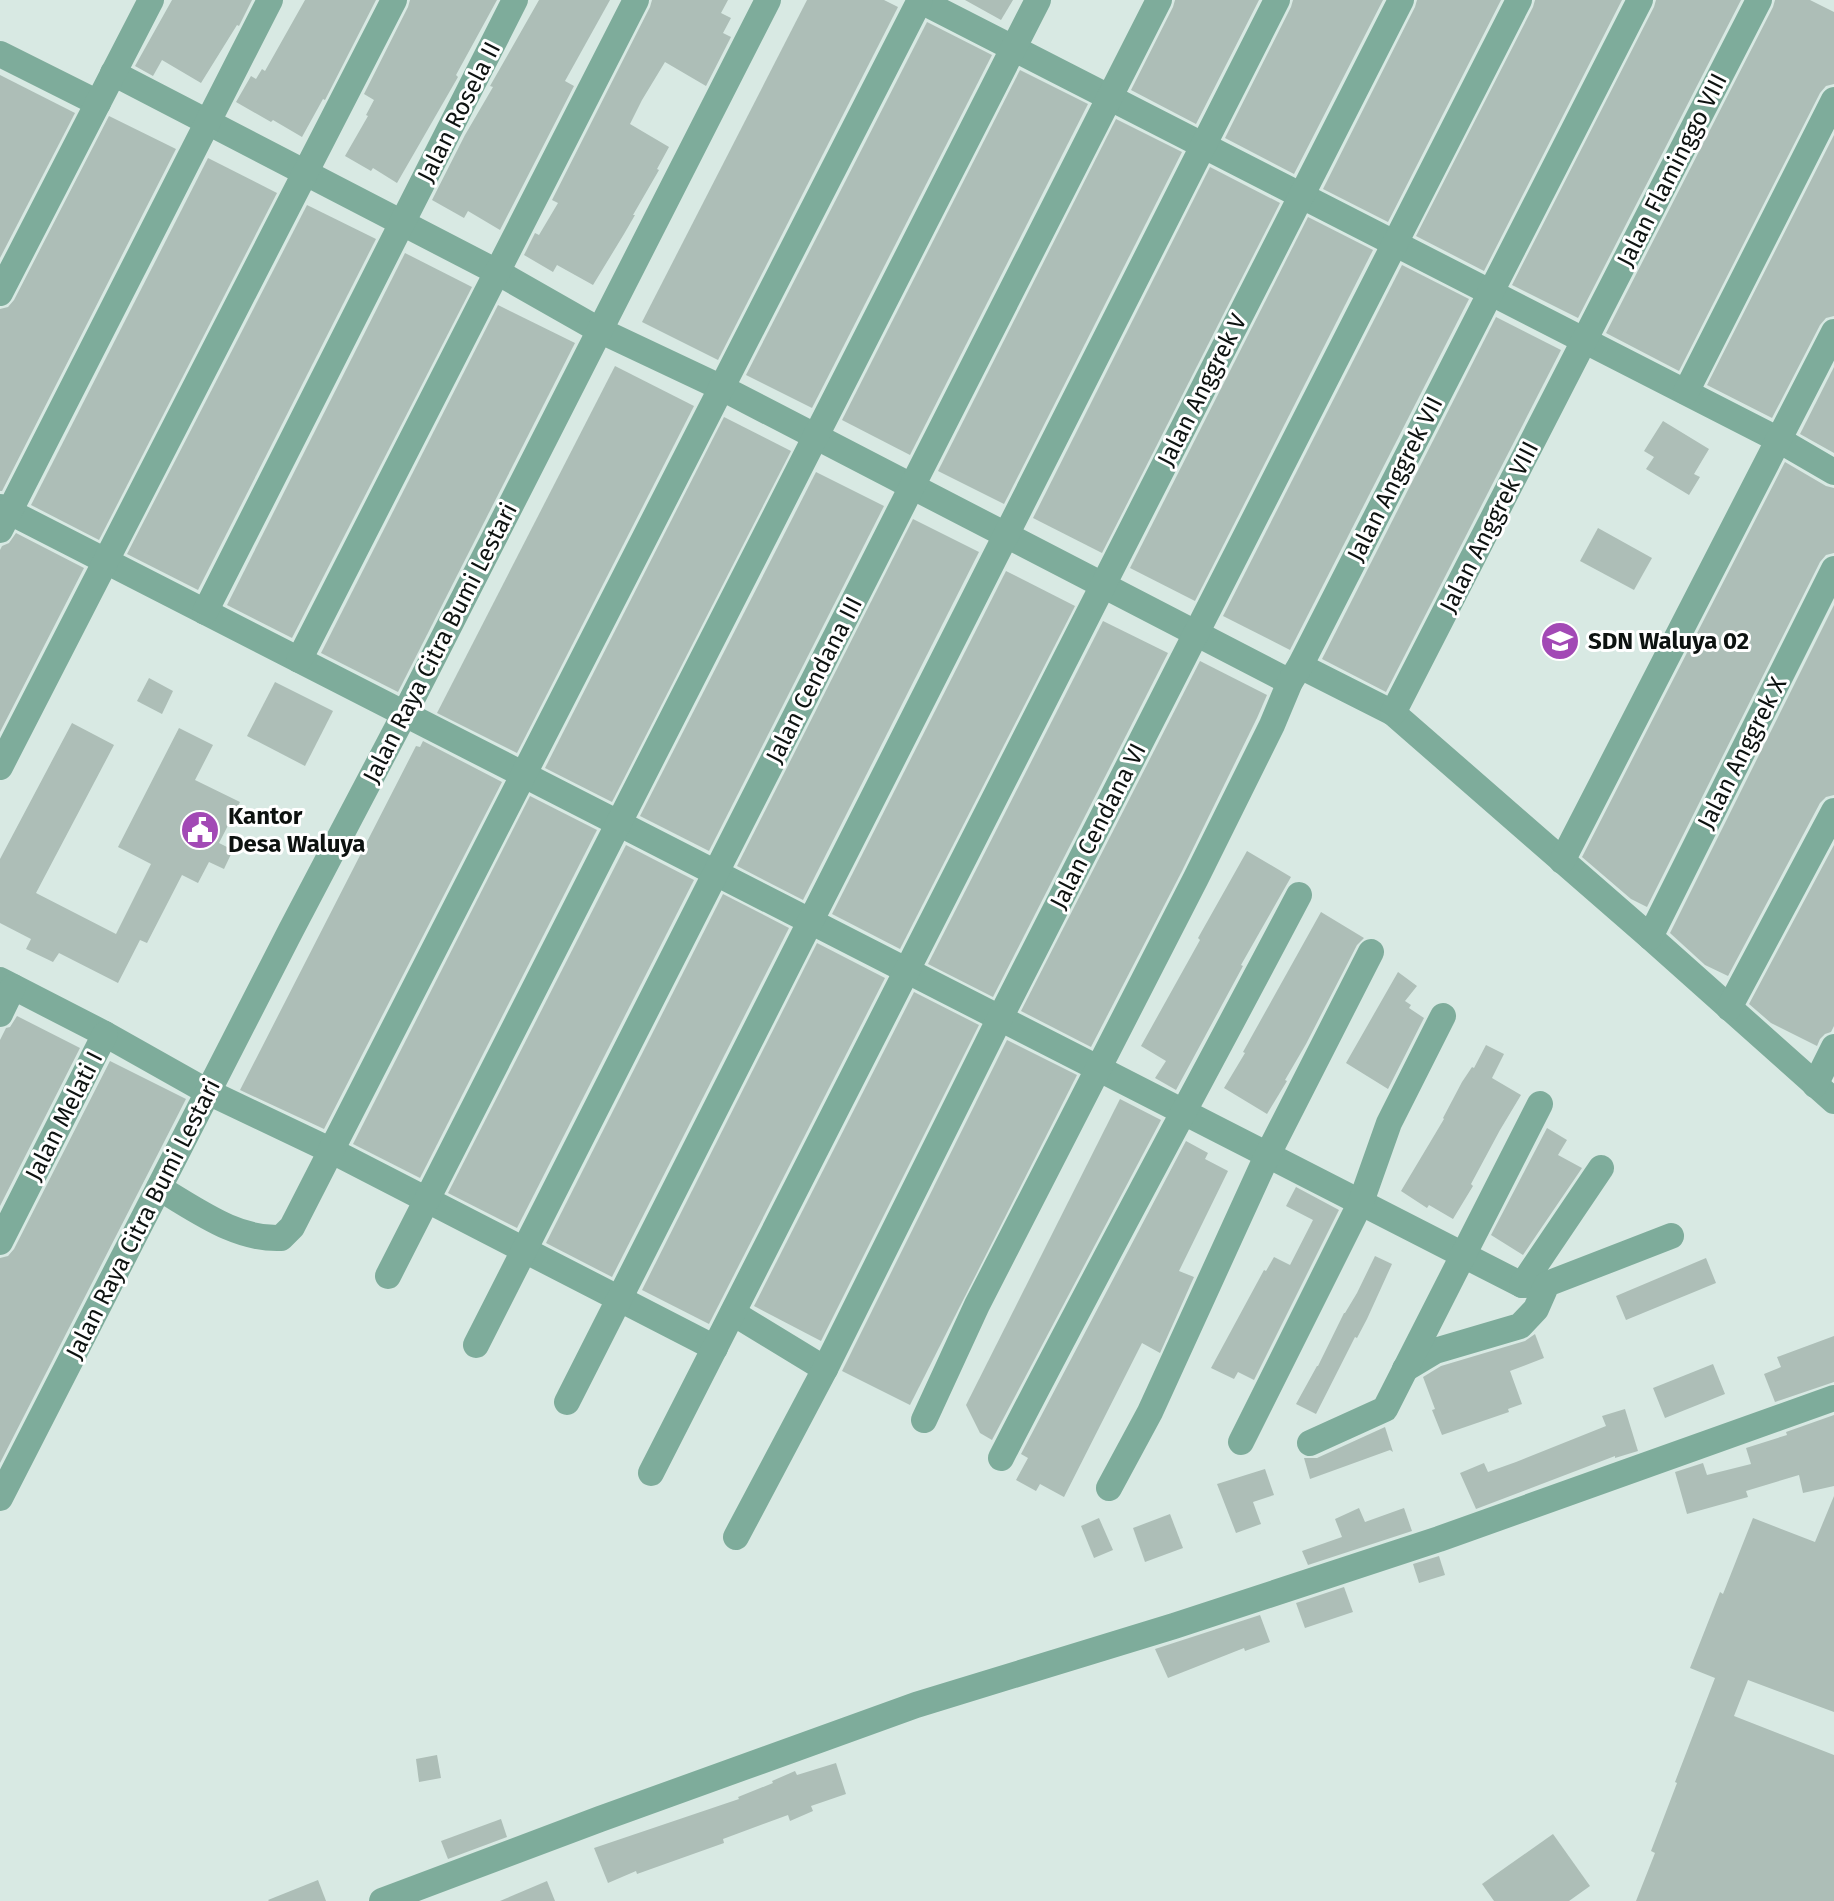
<svg xmlns="http://www.w3.org/2000/svg" width="1834" height="1901" viewBox="0 0 1834 1901" font-family="'Fira Sans',sans-serif">
  <style>
    .building { fill: #adbeb7 }
    .lines { fill: none; stroke-linecap: round; stroke-linejoin: round }
    .minor { stroke: #7eac9b; stroke-width: 26 }
    .labels { text-anchor: middle; stroke-width: 6; stroke-linejoin: round; paint-order: stroke }
    .street-label { font-size: 24px; fill: #0d1210; stroke: #fff }
    .poi-label { font-size: 24px; font-weight: bold; fill: #0d1210; stroke: #fff; text-anchor: start }
  </style>
  <rect width="100%" height="100%" fill="#d8e9e3"/>
  <g class="building">
    <path d="M172,0H252L239,26L237,25L201,83L162,60L153,76L135,66Z"/>
    <path d="M305,0H376L325,100L323,99L302,137L273,120L271,122L236,102L251,76L256,79L262,69L265,71Z"/>
    <path d="M410,0H497L456,75L458,77L397,183L373,168L371,171L345,156L368,116L366,115L374,100L364,94L408,7Z"/>
    <path d="M539,0H610L565,81L574,86L500,230L468,211L464,218L432,200L465,135L493,87L490,86Z"/>
    <path d="M652,0H728L721,13L731,18L723,33L731,37L706,86L665,62L642,100L630,124L669,147L657,169L659,170L633,215H635L624,234L593,285L557,265L553,272L524,255L535,233L539,235L558,203L552,200L650,7Z"/>
    <path d="M807,0H884L898,7L718,360L642,322Z"/>
    <path d="M965,0H1013L1001,20Z"/>
    <path d="M1175,0H1259L1196,124L1131,90L1173,7Z"/>
    <path d="M1293,0H1383L1294,174L1225,138L1291,7Z"/>
    <path d="M1417,0H1501L1388,222L1323,189L1415,7Z"/>
    <path d="M1535,0H1622L1484,271L1416,236L1533,7Z"/>
    <path d="M1656,0H1741L1578,318L1512,285L1654,7Z"/>
    <path d="M1775,0H1810L1834,12V84L1826,86L1820,93L1679,371L1606,333L1773,7Z"/>
    <path d="M927,22L992,55L812,408L746,375Z"/>
    <path d="M1020,70L1088,104L910,455L842,420Z"/>
    <path d="M0,75L75,113L0,258Z"/>
    <path d="M109,116L176,149L2,491H0V309L8,307L14,300Z"/>
    <path d="M1116,119L1182,152L1004,504L938,471Z"/>
    <path d="M1834,135V316L1826,318L1820,325L1772,418L1707,385Z"/>
    <path d="M208,158L277,193L99,540L31,505Z"/>
    <path d="M1210,167L1280,203L1102,553L1033,518Z"/>
    <path d="M307,205L376,239L198,590L127,554Z"/>
    <path d="M1308,217L1373,250L1195,601L1130,568Z"/>
    <path d="M405,253L472,287L292,638L227,605Z"/>
    <path d="M1402,265L1469,299L1290,650L1223,616Z"/>
    <path d="M498,305L575,343L398,692L321,653Z"/>
    <path d="M1496,317L1561,350L1386,692L1322,659Z"/>
    <path d="M615,366L694,406L517,753L437,713Z"/>
    <path d="M1834,367V453L1800,434Z"/>
    <path d="M724,417L791,451L612,802L545,768Z"/>
    <path d="M1663,421L1709,449L1694,474L1700,477L1689,495L1646,469L1654,457L1644,451Z"/>
    <path d="M1785,462L1826,486L1834,488V553L1826,555L1820,562L1647,907L1631,899L1582,857Z"/>
    <path d="M816,472L884,506L709,851L640,816Z"/>
    <path d="M913,519L979,552L803,900L737,866Z"/>
    <path d="M1598,528L1652,558L1634,590L1580,561Z"/>
    <path d="M16,533L84,568L0,732V550L2,546L9,543Z"/>
    <path d="M1006,571L1075,606L900,949L832,914Z"/>
    <path d="M1834,605V795L1826,797L1820,803L1728,976L1705,965L1670,933Z"/>
    <path d="M1103,621L1168,653L993,997L928,964Z"/>
    <path d="M1200,661L1267,695L1257,718L1182,871L1091,1047L1021,1011Z"/>
    <path d="M149,678L173,691L162,714L137,701Z"/>
    <path d="M275,682L333,711L305,766L247,736Z"/>
    <path d="M72,723L114,745L36,893L116,934L151,864L118,847L179,728L213,745L195,780L240,802L219,843L233,850L224,869L209,862L198,883L182,875L147,943L140,940L118,983L59,953L53,962L26,949L31,939L0,923V859Z"/>
    <path d="M423,741L502,782L324,1129L240,1090L416,746L420,747Z"/>
    <path d="M530,796L597,830L420,1178L353,1144Z"/>
    <path d="M626,845L694,880L517,1228L448,1193Z"/>
    <path d="M1834,845V1026L1831,1032L1825,1034L1820,1039L1817,1046L1771,1023L1749,1004Z"/>
    <path d="M1247,851L1291,877L1241,965L1243,966L1176,1090L1155,1078L1166,1061L1141,1046L1200,940L1198,938Z"/>
    <path d="M723,894L789,928L612,1277L546,1243Z"/>
    <path d="M1321,912L1364,938L1357,945L1306,1044L1285,1080L1287,1081L1267,1114L1224,1088L1245,1053L1243,1052L1253,1034Z"/>
    <path d="M817,943L885,978L709,1324L642,1290Z"/>
    <path d="M1398,972L1417,986L1405,1001L1411,1005L1409,1008L1424,1018L1388,1089L1346,1063Z"/>
    <path d="M914,992L979,1025L821,1341L754,1306Z"/>
    <path d="M17,1016L80,1048L0,1206V1040L6,1028L10,1027Z"/>
    <path d="M1007,1040L1077,1075L910,1405L842,1371Z"/>
    <path d="M1486,1045L1504,1054L1492,1078L1521,1095L1500,1130L1471,1184L1473,1186L1453,1219L1429,1205L1427,1208L1401,1191L1444,1119L1443,1118L1462,1082L1472,1067L1474,1068Z"/>
    <path d="M110,1061L186,1099L0,1463V1258L8,1256L14,1249Z"/>
    <path d="M1120,1099L1161,1120L992,1440L980,1433L966,1405Z"/>
    <path d="M1547,1128L1567,1140L1558,1155L1582,1168L1523,1255L1491,1235Z"/>
    <path d="M1186,1141L1208,1153L1205,1159L1228,1171L1179,1271L1194,1277L1160,1353L1142,1343L1064,1497L1040,1484L1036,1491L1016,1480L1028,1458L1021,1454Z"/>
    <path d="M1296,1187L1339,1210L1254,1380L1238,1372L1234,1379L1211,1368L1264,1270L1266,1271L1274,1257L1290,1265L1313,1220L1286,1206Z"/>
    <path d="M1375,1256L1392,1264L1367,1319L1357,1338L1355,1337L1316,1414L1296,1404L1317,1366H1318L1344,1313H1345L1357,1293Z"/>
    <path d="M1706,1258L1716,1283L1626,1320L1616,1296Z"/>
    <path d="M1535,1334L1544,1358L1510,1371L1522,1404L1508,1409L1509,1412L1442,1435L1432,1410L1435,1409L1423,1377L1441,1366L1525,1341Z"/>
    <path d="M1834,1336V1382L1775,1402L1764,1374L1781,1367L1777,1357Z"/>
    <path d="M1713,1364L1725,1394L1665,1418L1653,1388Z"/>
    <path d="M1625,1409L1638,1451L1615,1458V1456L1476,1509L1460,1473L1484,1463L1488,1472L1516,1462L1606,1426L1602,1416Z"/>
    <path d="M1834,1415V1486L1803,1493L1799,1475L1746,1491L1748,1497L1687,1514L1675,1472L1703,1463L1707,1475L1751,1464L1746,1448L1787,1435L1786,1432Z"/>
    <path d="M1385,1427L1393,1452L1390,1450L1310,1479L1304,1458H1317Z"/>
    <path d="M1265,1469L1274,1495L1253,1502L1261,1524L1236,1533L1217,1484Z"/>
    <path d="M1834,1496V1712L1748,1680L1734,1716L1834,1755V1901H1636L1655,1853L1651,1851L1677,1783L1675,1782L1715,1678L1690,1668L1720,1592L1723,1594L1753,1518L1815,1542Z"/>
    <path d="M1359,1508L1365,1522L1404,1508L1412,1531L1308,1565L1302,1551L1342,1537L1335,1519Z"/>
    <path d="M1170,1514L1183,1548L1145,1562L1133,1528Z"/>
    <path d="M1099,1518L1113,1550L1094,1558L1081,1526Z"/>
    <path d="M1439,1556L1445,1575L1419,1583L1413,1564Z"/>
    <path d="M1344,1587L1353,1612L1305,1628L1296,1603Z"/>
    <path d="M1260,1615L1270,1642L1245,1651L1244,1648L1168,1678L1155,1649Z"/>
    <path d="M437,1755L441,1778L419,1782L416,1759Z"/>
    <path d="M836,1763L846,1794L811,1806L813,1811L790,1821L788,1815L723,1839L724,1843L637,1874L636,1871L608,1883L594,1848L739,1799L738,1797L773,1783L772,1781L795,1771L797,1775Z"/>
    <path d="M501,1819L507,1837L448,1859L441,1841Z"/>
    <path d="M1553,1834L1590,1886L1569,1901H1494L1482,1884Z"/>
    <path d="M318,1880L326,1901H269L268,1900Z"/>
    <path d="M547,1881L555,1901H500Z"/>
  </g>
  <g class="lines">
    <g class="minor">
      <path d="M919,0L1779,440L1834,472"/>
      <path d="M0,54L98,103"/>
      <path d="M113,73L497,272L599,330L722,388L1290,682"/>
      <path d="M0,293L151,0"/>
      <path d="M1686,392L1834,100"/>
      <path d="M0,507L1522,1285L1547,1284"/>
      <path d="M0,530L270,0"/>
      <path d="M205,612L515,0"/>
      <path d="M299,660L636,0"/>
      <path d="M1300,666L1393,713L1650,937L1834,1101"/>
      <path d="M1393,713L1759,0"/>
      <path d="M0,767L394,0"/>
      <path d="M1562,861L1834,332"/>
      <path d="M1650,937L1834,569"/>
      <path d="M0,980L105,1034L208,1092L332,1151L715,1348"/>
      <path d="M1729,1008L1834,811"/>
      <path d="M0,1014L13,987"/>
      <path d="M1815,1085L1834,1047"/>
      <path d="M159,1188C197,1210 236,1240 281,1238L292,1227L920,0"/>
      <path d="M0,1242L105,1034"/>
      <path d="M388,1276L1038,0"/>
      <path d="M1522,1285L1601,1168"/>
      <path d="M733,1313L825,1369"/>
      <path d="M476,1345L1159,0"/>
      <path d="M1405,1369L1435,1351L1520,1326L1536,1309L1547,1284L1671,1236"/>
      <path d="M567,1402L1277,0"/>
      <path d="M924,1420L977,1305L1196,878L1272,725L1290,682L1300,666L1640,0"/>
      <path d="M1241,1442L1361,1202L1389,1123L1443,1016"/>
      <path d="M1310,1443L1385,1409L1540,1104"/>
      <path d="M1001,1458C1098,1269 1200,1083 1299,895"/>
      <path d="M651,1473L1401,0"/>
      <path d="M1109,1488L1150,1412L1267,1156L1371,952"/>
      <path d="M0,1498L291,930L405,713L768,0"/>
      <path d="M736,1537L825,1369L1000,1018L1519,0"/>
      <path d="M382,1901L600,1819L916,1705L1174,1626L1439,1539L1834,1398"/>
    </g>
  </g>
  <defs>
    <g id="school-disc" transform="scale(2)"><circle r="9.5" fill="#a249b5" stroke="#fff"/><path d="M0-5L7-2L0 1L-7-2ZM-4 1L0 2.5L4 1V4Q0 6-4 4Z" fill="#fff"/></g>
    <g id="civic-disc" transform="scale(2)"><circle r="9.5" fill="#a249b5" stroke="#fff"/><path d="M-.6-6.5H3V-4.5H.6V-3L4-1V1h2V6H-6V1h2V-1L-.6-3ZM-1.2 2.5V6h2.4V2.5Z" fill="#fff"/></g>
  </defs>
  <g fill-rule="evenodd">
    <use href="#school-disc" x="1560" y="641"/>
    <use href="#civic-disc" x="200" y="830"/>
  </g>
  <g class="labels">
    <g class="street-label">
      <text transform="translate(459 112) rotate(-63)" y="8">Jalan Rosela II</text>
      <text transform="translate(1672 170) rotate(-63)" y="8">Jalan Flaminggo VIII</text>
      <text transform="translate(1202 390) rotate(-63)" y="8">Jalan Anggrek V</text>
      <text transform="translate(1395 479) rotate(-63)" y="8">Jalan Anggrek VII</text>
      <text transform="translate(1489 527) rotate(-63)" y="8">Jalan Anggrek VIII</text>
      <text transform="translate(440 643) rotate(-63)" y="8">Jalan Raya Citra Bumi Lestari</text>
      <text transform="translate(814 680) rotate(-63)" y="8">Jalan Cendana III</text>
      <text transform="translate(1742 753) rotate(-63)" y="8">Jalan Anggrek X</text>
      <text transform="translate(1098 826) rotate(-63)" y="8">Jalan Cendana VI</text>
      <text transform="translate(64 1116) rotate(-63)" y="8">Jalan Melati I</text>
      <text transform="translate(143 1219) rotate(-63)" y="8">Jalan Raya Citra Bumi Lestari</text>
    </g>
    <g class="poi-label">
      <text x="1588" y="649">SDN Waluya 02</text>
      <text x="228" y="824">Kantor<tspan x="228" dy="28">Desa Waluya</tspan></text>
    </g>
  </g>
</svg>
